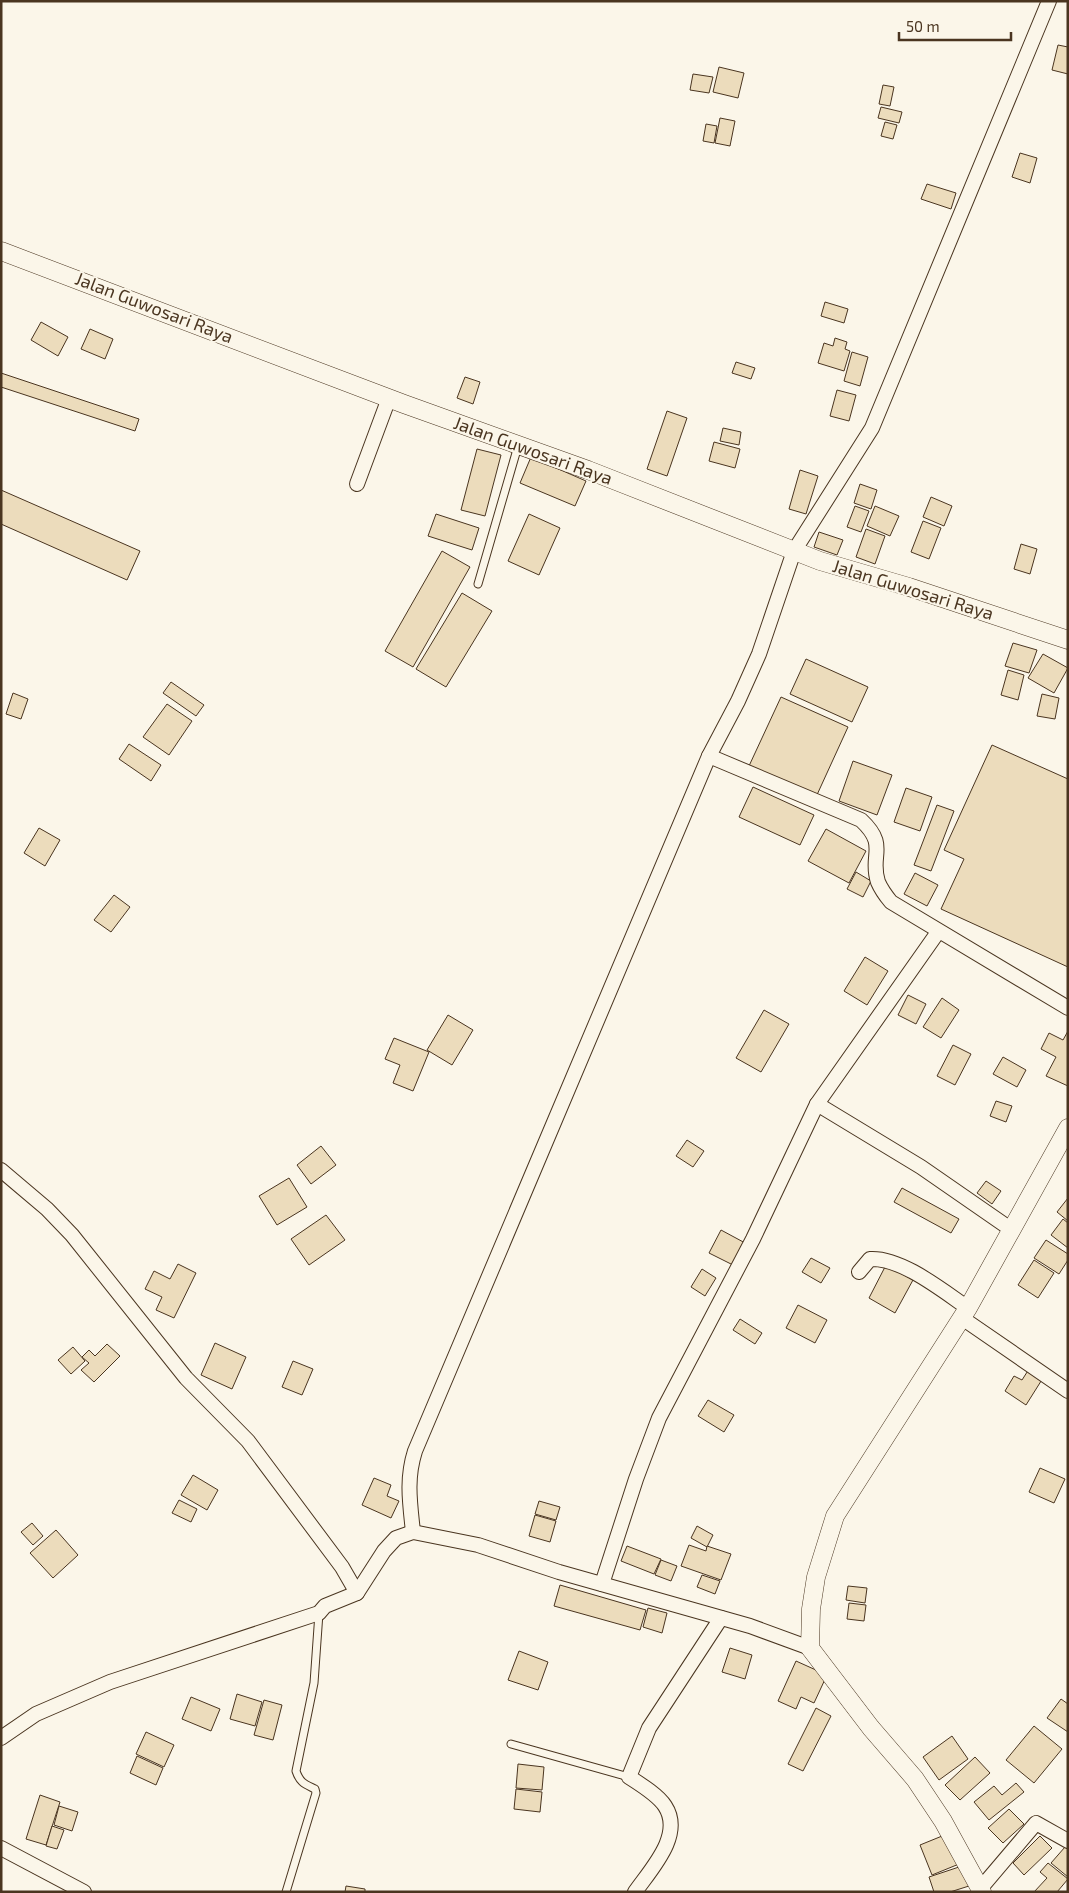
<svg xmlns="http://www.w3.org/2000/svg" width="1069" height="1893" viewBox="0 0 1069 1893" font-family="'Exo 2',sans-serif">
  <style>
    .building { fill: #ecdcbc; stroke: #4a3520 }
    .lines { fill: none; stroke-linecap: round; stroke-linejoin: round }
    .service-casing { stroke: #4a3520; stroke-width: 9 }
    .minor-casing { stroke: #4a3520; stroke-width: 16 }
    .tertiary-casing { stroke: #4a3520; stroke-width: 19 }
    .service { stroke: #fbf6e9; stroke-width: 7 }
    .minor { stroke: #fbf6e9; stroke-width: 14 }
    .tertiary { stroke: #fbf6e9; stroke-width: 18 }
    .labels { text-anchor: middle; stroke-width: 4; stroke-linejoin: round; paint-order: stroke }
    .street-label { font-size: 18px; fill: #4a3520; stroke: #fbf6e9 }
  </style>
  <rect width="100%" height="100%" fill="#fbf6e9"/>
  <g class="building">
    <path d="M1058,45L1068,47V74L1052,70Z"/>
    <path d="M719,67L744,73L738,98L713,92Z"/>
    <path d="M693,74L713,77L709,93L690,90Z"/>
    <path d="M883,85L894,87L890,106L879,104Z"/>
    <path d="M881,107L902,112L899,123L878,118Z"/>
    <path d="M720,118L735,121L730,146L715,143Z"/>
    <path d="M885,122L897,125L893,139L881,136Z"/>
    <path d="M706,124L717,126L714,143L703,141Z"/>
    <path d="M1020,153L1037,158L1030,183L1012,177Z"/>
    <path d="M927,184L956,193L951,209L921,199Z"/>
    <path d="M825,302L848,309L844,323L821,316Z"/>
    <path d="M41,322L68,337L58,356L31,340Z"/>
    <path d="M90,329L113,339L105,359L81,349Z"/>
    <path d="M835,338L847,342L845,349L850,351L844,371L818,363L824,343L833,346Z"/>
    <path d="M852,352L868,357L860,386L844,381Z"/>
    <path d="M736,362L755,368L751,379L732,373Z"/>
    <path d="M1,373L139,419L135,431L1,387Z"/>
    <path d="M465,377L480,382L473,404L457,398Z"/>
    <path d="M837,390L856,395L849,421L830,416Z"/>
    <path d="M667,411L687,418L667,476L647,469Z"/>
    <path d="M723,428L741,432L739,445L720,441Z"/>
    <path d="M714,442L740,449L735,468L709,461Z"/>
    <path d="M477,449L501,455L485,516L461,510Z"/>
    <path d="M531,457L586,481L575,506L520,483Z"/>
    <path d="M800,470L818,476L806,514L789,509Z"/>
    <path d="M860,484L877,490L871,509L854,503Z"/>
    <path d="M1,490L140,551L127,580L1,524Z"/>
    <path d="M931,497L952,506L944,526L923,517Z"/>
    <path d="M855,506L869,511L861,532L847,527Z"/>
    <path d="M875,506L899,516L890,536L867,526Z"/>
    <path d="M436,514L479,528L472,550L428,536Z"/>
    <path d="M529,514L560,528L539,575L508,561Z"/>
    <path d="M923,521L941,528L929,559L911,552Z"/>
    <path d="M866,529L885,536L875,564L856,557Z"/>
    <path d="M819,532L843,540L837,555L814,547Z"/>
    <path d="M1021,544L1037,549L1030,574L1014,569Z"/>
    <path d="M442,551L470,567L413,667L385,651Z"/>
    <path d="M462,593L492,611L446,687L416,669Z"/>
    <path d="M1013,643L1037,650L1029,673L1005,666Z"/>
    <path d="M1043,654L1068,668L1054,693L1028,678Z"/>
    <path d="M806,659L868,687L852,722L790,694Z"/>
    <path d="M1008,670L1024,675L1018,700L1001,695Z"/>
    <path d="M171,682L204,705L196,716L163,693Z"/>
    <path d="M13,693L28,699L21,719L6,714Z"/>
    <path d="M1042,694L1059,698L1055,719L1037,716Z"/>
    <path d="M781,697L848,727L816,797L749,766Z"/>
    <path d="M167,704L192,721L169,755L143,737Z"/>
    <path d="M129,744L161,765L151,781L119,759Z"/>
    <path d="M992,745L1068,779V967L941,909L964,859L944,850Z"/>
    <path d="M853,761L892,775L877,815L839,801Z"/>
    <path d="M753,787L814,815L800,845L739,817Z"/>
    <path d="M906,788L932,797L920,831L894,822Z"/>
    <path d="M937,805L954,811L931,871L914,865Z"/>
    <path d="M39,828L60,840L45,866L24,853Z"/>
    <path d="M826,829L866,851L849,883L808,861Z"/>
    <path d="M856,872L871,881L863,897L847,889Z"/>
    <path d="M915,873L938,885L927,906L904,894Z"/>
    <path d="M114,895L130,907L111,932L94,920Z"/>
    <path d="M865,957L888,971L867,1005L844,991Z"/>
    <path d="M908,995L926,1004L916,1024L898,1015Z"/>
    <path d="M942,998L959,1010L941,1038L923,1027Z"/>
    <path d="M764,1010L789,1024L761,1072L736,1058Z"/>
    <path d="M448,1015L473,1030L452,1065L427,1050Z"/>
    <path d="M1068,1031V1086L1046,1076L1056,1057L1041,1049L1049,1033L1063,1040Z"/>
    <path d="M394,1038L429,1052L413,1091L393,1083L400,1065L385,1059Z"/>
    <path d="M953,1045L971,1054L955,1085L937,1076Z"/>
    <path d="M1003,1057L1026,1070L1017,1087L993,1074Z"/>
    <path d="M996,1101L1012,1106L1006,1122L990,1116Z"/>
    <path d="M687,1140L704,1151L693,1167L676,1156Z"/>
    <path d="M321,1146L336,1165L311,1184L297,1165Z"/>
    <path d="M289,1178L307,1207L277,1225L259,1196Z"/>
    <path d="M986,1181L1001,1191L992,1204L977,1193Z"/>
    <path d="M902,1188L959,1219L951,1233L894,1202Z"/>
    <path d="M1068,1198V1221L1057,1212Z"/>
    <path d="M326,1215L345,1240L309,1265L291,1239Z"/>
    <path d="M1063,1219L1068,1223V1248L1051,1235Z"/>
    <path d="M721,1230L747,1244L735,1266L709,1253Z"/>
    <path d="M1046,1240L1068,1254V1260L1059,1274L1034,1258Z"/>
    <path d="M811,1258L830,1268L821,1283L802,1272Z"/>
    <path d="M1034,1260L1054,1273L1038,1298L1018,1285Z"/>
    <path d="M178,1264L196,1273L174,1318L156,1310L162,1297L145,1289L154,1271L170,1279Z"/>
    <path d="M886,1265L913,1280L895,1313L869,1298Z"/>
    <path d="M702,1269L716,1278L705,1296L691,1287Z"/>
    <path d="M798,1305L827,1320L815,1343L786,1328Z"/>
    <path d="M740,1319L762,1333L755,1344L733,1330Z"/>
    <path d="M215,1343L246,1357L232,1389L201,1375Z"/>
    <path d="M107,1344L120,1356L94,1382L81,1370L89,1363L82,1357L89,1350L95,1356Z"/>
    <path d="M73,1347L85,1361L71,1374L58,1360Z"/>
    <path d="M293,1361L313,1369L302,1395L282,1387Z"/>
    <path d="M1029,1369L1043,1378L1026,1405L1005,1391L1014,1376L1022,1380Z"/>
    <path d="M708,1400L734,1415L724,1432L698,1416Z"/>
    <path d="M1040,1468L1065,1479L1054,1503L1029,1492Z"/>
    <path d="M193,1475L218,1490L207,1510L181,1495Z"/>
    <path d="M374,1478L391,1485L387,1496L399,1501L391,1518L362,1505Z"/>
    <path d="M179,1500L197,1509L191,1522L172,1513Z"/>
    <path d="M539,1501L560,1507L556,1520L535,1514Z"/>
    <path d="M535,1515L556,1521L550,1542L529,1536Z"/>
    <path d="M32,1523L43,1536L33,1545L21,1532Z"/>
    <path d="M697,1526L713,1535L707,1547L691,1538Z"/>
    <path d="M56,1530L78,1555L53,1578L30,1553Z"/>
    <path d="M689,1545L706,1551L707,1546L731,1554L721,1580L681,1566Z"/>
    <path d="M627,1546L661,1559L654,1574L621,1561Z"/>
    <path d="M661,1560L677,1566L671,1581L655,1575Z"/>
    <path d="M702,1575L720,1581L715,1594L697,1587Z"/>
    <path d="M560,1585L646,1610L640,1630L554,1606Z"/>
    <path d="M848,1586L867,1588L865,1603L846,1600Z"/>
    <path d="M849,1603L866,1605L864,1621L847,1619Z"/>
    <path d="M648,1608L667,1613L662,1633L643,1627Z"/>
    <path d="M730,1648L752,1655L745,1679L722,1672Z"/>
    <path d="M519,1651L548,1662L538,1690L508,1680Z"/>
    <path d="M796,1661L827,1675L814,1703L801,1697L796,1709L778,1701Z"/>
    <path d="M237,1694L262,1702L255,1726L230,1719Z"/>
    <path d="M191,1697L220,1709L211,1731L182,1719Z"/>
    <path d="M1061,1699L1068,1704V1732L1047,1718Z"/>
    <path d="M264,1700L282,1705L273,1740L254,1735Z"/>
    <path d="M816,1708L831,1716L803,1771L788,1764Z"/>
    <path d="M1034,1726L1062,1749L1034,1783L1006,1760Z"/>
    <path d="M146,1732L174,1745L164,1767L136,1754Z"/>
    <path d="M952,1736L968,1759L939,1780L923,1757Z"/>
    <path d="M137,1756L163,1768L156,1785L130,1773Z"/>
    <path d="M975,1757L990,1773L960,1800L945,1785Z"/>
    <path d="M518,1764L544,1767L542,1790L516,1788Z"/>
    <path d="M1016,1783L1024,1792L989,1820L974,1802L994,1786L1002,1795Z"/>
    <path d="M516,1789L542,1792L540,1812L514,1809Z"/>
    <path d="M40,1795L60,1802L46,1845L26,1839Z"/>
    <path d="M59,1806L78,1812L72,1831L54,1825Z"/>
    <path d="M1009,1809L1024,1824L1003,1843L988,1828Z"/>
    <path d="M52,1826L64,1830L57,1849L46,1846Z"/>
    <path d="M947,1834L959,1864L932,1875L920,1845Z"/>
    <path d="M1040,1836L1052,1848L1024,1875L1013,1863Z"/>
    <path d="M1065,1847L1068,1850V1877L1051,1863Z"/>
    <path d="M1048,1863L1068,1879L1057,1892H1034L1047,1878L1040,1872Z"/>
    <path d="M962,1866L969,1886L950,1892H934L929,1877Z"/>
    <path d="M346,1886L365,1889V1892H345Z"/>
  </g>
  <g class="lines">
    <g class="service-casing">
      <g id="service">
        <path d="M478,584L518,446"/>
        <path d="M511,1744L629,1777"/>
        <path d="M286,1892L316,1793L315,1789C305,1784 300,1783 296,1771L314,1683L319,1613"/>
      </g>
    </g>
    <g class="minor-casing">
      <g id="minor">
        <path d="M357,484L389,398"/>
        <path d="M709,756L861,820C889,846 869,855 878,882C881,889 886,896 891,902L1068,1008"/>
        <path d="M817,1104L921,1167L1012,1230"/>
        <path d="M1,1170L47,1209L72,1235L186,1378L248,1441L342,1567L357,1593"/>
        <path d="M859,1272L870,1259C901,1257 943,1291 968,1308"/>
        <path d="M962,1318L1068,1391"/>
        <path d="M413,1532C410,1503 406,1479 415,1451L709,756L738,701L759,654L794,551L872,428L1049,1"/>
        <path d="M602,1584L636,1479L659,1418L753,1239L817,1104L938,932"/>
        <path d="M1,1738L36,1714L110,1682L319,1613L325,1606L357,1593L384,1551L396,1538L413,1532L478,1545L559,1572L750,1626L810,1648"/>
        <path d="M1,1848L84,1892"/>
        <path d="M980,1889L1036,1823L1068,1841"/>
        <path d="M635,1892C651,1869 684,1835 665,1806C658,1795 640,1784 629,1777L649,1728L721,1618"/>
      </g>
    </g>
    <g class="tertiary-casing">
      <g id="tertiary">
        <path d="M1,251L404,404L588,470L820,561L909,587L1068,640"/>
        <path d="M982,1892L943,1821L915,1779L871,1728L810,1648L811,1609L816,1577L835,1516L968,1308L1068,1128"/>
      </g>
    </g>
    <use href="#service" class="service"/>
    <use href="#minor" class="minor"/>
    <use href="#tertiary" class="tertiary"/>
  </g>
  <g class="labels">
    <g class="street-label">
      <text transform="translate(154 308) rotate(21)" y="6">Jalan Guwosari Raya</text>
      <text transform="translate(533 451) rotate(20)" y="6">Jalan Guwosari Raya</text>
      <text transform="translate(913 590) rotate(17)" y="6">Jalan Guwosari Raya</text>
    </g>
  </g>
  <rect width="1069" height="1893" fill="none" stroke="#4a3520" stroke-width="5"/>
  <path d="M899 32v8h112v-8" fill="none" stroke="#4a3520" stroke-width="2.5"/>
  <text x="906" y="32" font-size="15" fill="#4a3520" stroke="#fbf6e9" stroke-width="4" paint-order="stroke">50 m</text>
</svg>
